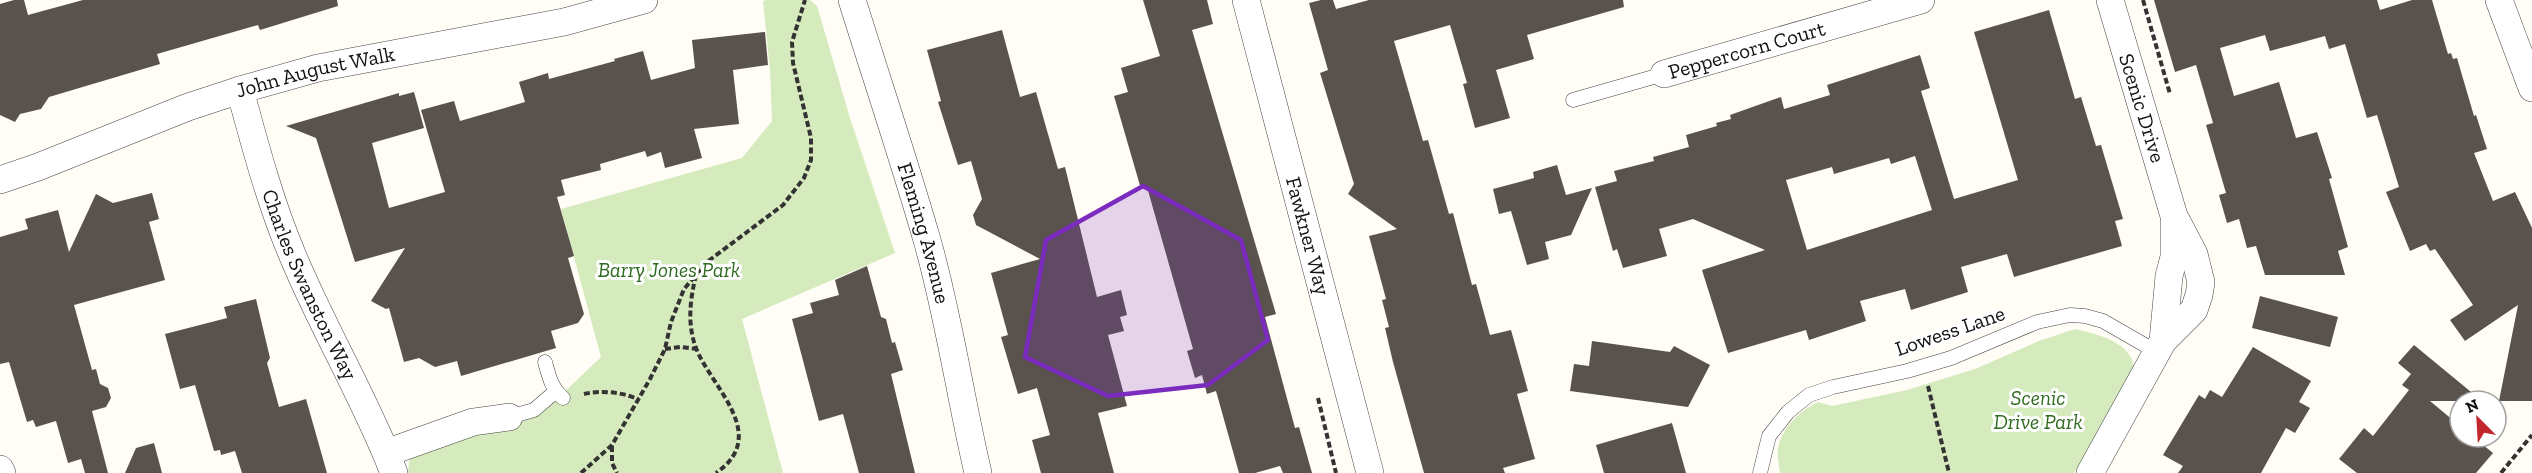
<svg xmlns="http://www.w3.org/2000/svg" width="2532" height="473" viewBox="0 0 2532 473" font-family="'Zilla Slab',serif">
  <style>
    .green { fill: #d5ebbd }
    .building { fill: #5a524d; fill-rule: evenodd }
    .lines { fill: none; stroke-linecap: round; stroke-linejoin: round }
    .service-casing { stroke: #444; stroke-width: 15 }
    .minor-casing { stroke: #444; stroke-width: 28 }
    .path { stroke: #333; stroke-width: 4; stroke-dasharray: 6 3; stroke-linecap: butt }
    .service { stroke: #fff; stroke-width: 14 }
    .minor { stroke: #fff; stroke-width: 27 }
    .marked { fill: #7b2cbf; fill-opacity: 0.2; stroke: #7b2cbf; stroke-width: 4.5; stroke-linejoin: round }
    .labels { text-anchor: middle; stroke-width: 6; stroke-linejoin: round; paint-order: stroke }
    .street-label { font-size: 21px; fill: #111; stroke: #fff }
    .park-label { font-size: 21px; font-style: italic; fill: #2f6b1f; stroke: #fff }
  </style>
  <rect width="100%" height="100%" fill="#fffdf5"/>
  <g class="green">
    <path d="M767,0H810L817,6L850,118L895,253L742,319L783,473H408L409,461L414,455L539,416L601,357L561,209L742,158L772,121L770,70L763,1Z"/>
    <path d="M2075,329C2097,334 2136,343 2134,372L2074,473H1780C1779,464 1776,452 1779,444C1785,424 1801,411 1818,402L1832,406L1907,390L1975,369L2039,341Z"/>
  </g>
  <g class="building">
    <path d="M14,0H24L28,15L83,0H337L338,6L260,30L258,25L157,54L160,64L49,97L41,109L20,114L15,122L0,115V4Z"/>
    <path d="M1143,0H1207L1213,24L1192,30L1276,314L1265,317L1295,428L1299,427L1312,473H1283L1280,466L1255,473H1239L1216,391L1207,394L1202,375L1195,378L1187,351L1193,349L1147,187L1141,189L1114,96L1128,92L1121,68L1160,56Z"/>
    <path d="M1321,0H1333L1336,9L1369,0H1623L1624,7L1527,35L1534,59L1496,70L1510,118L1475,128L1463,84L1467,83L1450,25L1394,41L1423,141L1428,140L1449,214L1453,213L1472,285L1476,284L1490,335L1511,330L1528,391L1517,394L1535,459L1503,468L1505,473H1424L1393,362L1385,328L1389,327L1382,300L1386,299L1369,236L1397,229L1348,194L1354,184L1320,73L1328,70L1309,3Z"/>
    <path d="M2154,0H2377L2380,10L2412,0H2432L2448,54L2451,53L2453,59L2457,58L2474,116L2476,115L2487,149L2474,153L2493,201L2515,192L2532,228V401H2499L2518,305L2465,341L2450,320L2473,305L2435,249L2430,251L2426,244L2410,251L2386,192L2399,187L2377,115L2367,118L2345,44L2329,49L2325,36L2270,51L2265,35L2220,48L2234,96L2279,82L2296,138L2317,132L2332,178L2329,179L2348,247L2338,251L2345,275H2265L2256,246L2247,248L2239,219L2227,223L2219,195L2226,193L2206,125L2213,123L2196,65L2175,72Z"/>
    <path d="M2049,10L2075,99L2081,97L2096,146L2101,145L2123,219L2115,221L2122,246L2014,277L2007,254L1961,267L1968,292L1911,310L1905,289L1860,301L1866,321L1809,340L1806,330L1728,353L1702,270L1765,250L1693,219L1659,229L1667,256L1623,268L1617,249L1613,251L1595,187L1617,181L1614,171L1654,161L1653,157L1689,147L1686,135L1717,126L1716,123L1731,119L1730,115L1781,97L1784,109L1830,95L1827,85L1920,55L1930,88L1921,91L1954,199L2018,180L1974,32ZM1915,156L1932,210L1807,250L1786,180L1832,167L1834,174L1889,158L1891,164Z"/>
    <path d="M1002,30L1020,97L1036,92L1058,169L1065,167L1097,297L1121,290L1127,315L1120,317L1124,331L1108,335L1127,406L1098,413L1114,473H1041L1032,440L1050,435L1037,388L1018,394L1001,337L1008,335L991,273L1040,259L976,225L973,215L982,199L971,161L958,165L938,102L941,101L927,50Z"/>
    <path d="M765,32L768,65L733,70L739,124L694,129L702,158L665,168L661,152L647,157L645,151L600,164L601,170L561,180L565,195L557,197L574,256L568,258L584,314L578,323L551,331L556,348L461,376L457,361L435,367L419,358L404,362L389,308L386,309L371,301L405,248L355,262L316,138L286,126L399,93V96L414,92L424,128L372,143L389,208L445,192L421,110L454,101L460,121L525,102L519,82L548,73L549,79L615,61L614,59L643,51L651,80L695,68L692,40Z"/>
    <path d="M1557,165L1566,195L1592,188L1571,235L1545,242L1549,259L1527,265L1511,211L1499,214L1493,189L1534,178L1533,172Z"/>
    <path d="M152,193L159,219L149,222L165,280L74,305L92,370L96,369L100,384L108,388L111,398L106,407L92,411L108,473H85L81,459L68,463L56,421L36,427L33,420L27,422L9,362L0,364V237L28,229L25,219L58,210L69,252L96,194L113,203Z"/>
    <path d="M867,266L881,317L886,319L892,343L895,342L903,370L891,374L915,473H859L843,414L819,421L792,319L813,313L810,303L839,295L835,280Z"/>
    <path d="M2260,296L2338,317L2330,347L2252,328Z"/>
    <path d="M256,299L270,358L267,363L279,407L306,399L327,473H242L235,451L221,455L220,450L214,451L195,385L180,389L165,334L227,318L224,307Z"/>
    <path d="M1592,341L1670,352L1674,346L1710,365L1688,407L1570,391L1574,364L1589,366Z"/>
    <path d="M2414,345L2482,401H2430L2460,426V437H2473L2493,453L2476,473H2357L2339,459L2364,428L2373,436L2409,390L2402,385L2411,374L2398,363Z"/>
    <path d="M2253,347L2311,381L2299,402L2310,408L2295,433L2286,428L2261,473H2178L2183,466L2163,455L2199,395L2205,399L2210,390L2222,397Z"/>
    <path d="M1672,423L1686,473H1604L1596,445Z"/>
    <path d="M154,443L162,473H125L136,448Z"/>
  </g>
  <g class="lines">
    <g class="service-casing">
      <g id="service">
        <path d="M1573,100L1664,74"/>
        <path d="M545,362C549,376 551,388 563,398"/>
        <path d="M509,417L534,410L556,391"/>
        <path d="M1760,473L1769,436L1788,412L1809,395L1833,387L1907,371L1951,358L2037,322L2070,315L2085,316L2103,321L2157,352"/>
      </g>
    </g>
    <g class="minor-casing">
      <g id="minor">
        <path id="s1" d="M852,0C877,80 904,160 927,240C949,317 960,396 978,473"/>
        <path id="s2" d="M1246,0L1370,473"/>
        <path d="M2499,0L2532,88"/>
        <path id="s3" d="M1664,74L1921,0"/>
        <path id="s4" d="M240,90C255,145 270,202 292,254C323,329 365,398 394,473"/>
        <path id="s5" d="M0,180L38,167L188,107L240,90L318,68L564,22L644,0"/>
        <path d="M2163,341L2169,276L2174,257V221"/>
        <path d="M386,453L473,422L509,417"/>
        <path d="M0,469L2,473"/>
        <path d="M2090,473L2163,341L2194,310L2199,295L2201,282L2194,254L2174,216L2110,0"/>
      </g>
    </g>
    <g class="path">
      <path d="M2143,0L2170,94"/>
      <path d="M696,275C690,300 687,324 696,348C711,387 771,435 716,473"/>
      <path d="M665,349L680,347L697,349"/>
      <path d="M1928,386L1949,473"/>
      <path d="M584,394C601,390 621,392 638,399"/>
      <path d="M1318,398L1336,473"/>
      <path d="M612,446V463L617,473"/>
      <path d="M581,473L612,445L650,379L665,349L671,322L684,289L707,262L783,205L804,178L811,160V138L793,63L792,42L805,0"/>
      <path d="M2501,473L2532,435"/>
    </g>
    <use href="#service" class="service"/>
    <use href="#minor" class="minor"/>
  </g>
  <path class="marked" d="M1143,186L1241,240L1268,340L1208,385L1108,396L1025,357L1046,240Z"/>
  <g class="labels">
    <g class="street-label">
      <text dy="7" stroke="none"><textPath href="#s3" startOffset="86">Peppercorn Court</textPath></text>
      <text dy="7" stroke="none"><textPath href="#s5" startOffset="334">John August Walk</textPath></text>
      <text transform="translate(2142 108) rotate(73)" y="7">Scenic Drive</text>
      <text dy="7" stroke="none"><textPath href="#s1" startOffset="244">Fleming Avenue</textPath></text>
      <text dy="7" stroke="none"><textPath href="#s2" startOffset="244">Fawkner Way</textPath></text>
      <text dy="7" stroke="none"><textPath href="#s4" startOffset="207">Charles Swanston Way</textPath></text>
      <text transform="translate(1950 331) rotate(-19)" y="7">Lowess Lane</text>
    </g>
    <g class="park-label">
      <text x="669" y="277">Barry Jones Park</text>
      <text x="2038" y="405">Scenic<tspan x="2038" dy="24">Drive Park</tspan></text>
    </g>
  </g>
  <g transform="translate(2478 419) rotate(336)"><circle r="28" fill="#ffffff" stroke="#a0a0a0" stroke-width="1.5"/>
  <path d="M0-4.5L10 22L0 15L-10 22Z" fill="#c4262e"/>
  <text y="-9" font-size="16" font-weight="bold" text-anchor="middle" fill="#111111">N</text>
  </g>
</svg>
